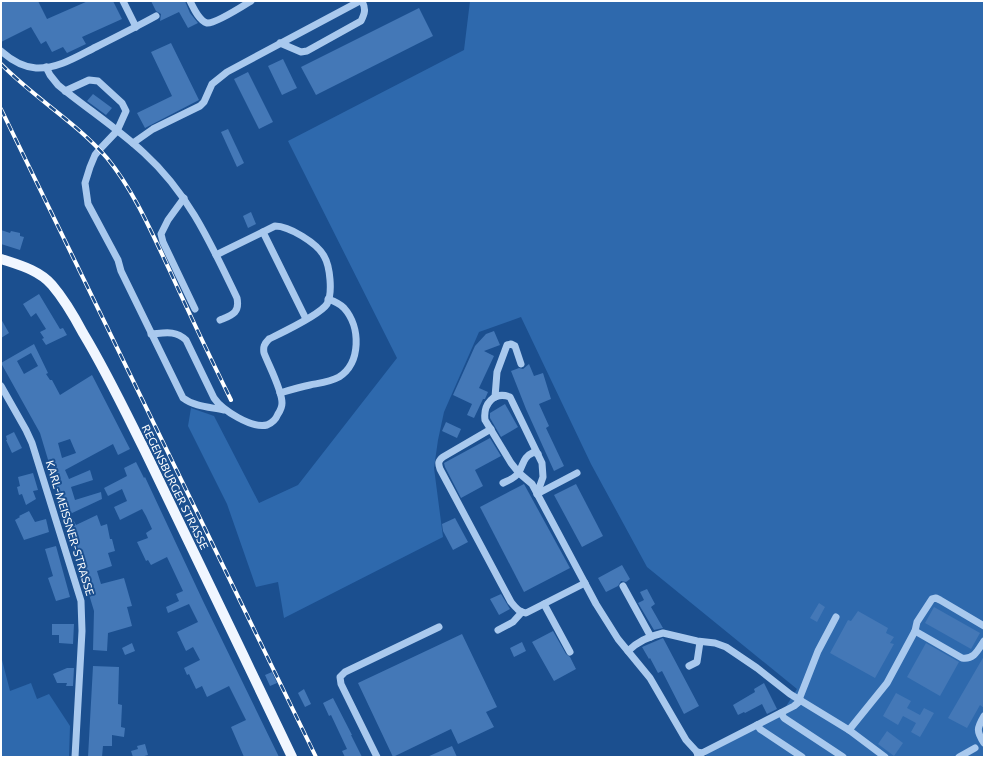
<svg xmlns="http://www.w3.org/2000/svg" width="985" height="758" viewBox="0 0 985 758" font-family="Commissioner,sans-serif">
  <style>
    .green { fill: #2e69ad }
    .building { fill: #4478b7; fill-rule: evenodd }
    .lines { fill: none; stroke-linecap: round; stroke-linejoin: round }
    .minor { stroke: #a9c9ee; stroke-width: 7 }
    .major { stroke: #f0f6ff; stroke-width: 10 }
    .rail-casing { stroke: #fff; stroke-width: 4 }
    .rail { stroke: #1b4f8f; stroke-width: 2.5; stroke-dasharray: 8; stroke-linecap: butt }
    .labels { text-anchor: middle; stroke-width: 4; stroke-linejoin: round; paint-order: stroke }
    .street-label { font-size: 11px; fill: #fff; stroke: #1b4f8f }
  </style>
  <rect width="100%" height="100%" fill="#1b4f8f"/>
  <g class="green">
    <path d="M470,1H984V757H707L703,750L785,708L797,689L647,567L591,464L521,317L479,332L444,412L438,440L434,468L443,537L284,618L278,582L256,587L227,504L188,426L191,408L214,416L259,503L298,485L397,358L288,141L464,50Z"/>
    <path d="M1,656L10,691L31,683L37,699L49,694L70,726L69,757H1Z"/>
  </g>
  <g class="building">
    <path d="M1,1H38L47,19L88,1H113L122,19L82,37L86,44L67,53L63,47L52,52L46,41L41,44L31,27L1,42Z"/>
    <path d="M151,1H185L190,13L198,23L188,28L179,12L160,21L161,14L156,11Z"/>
    <path d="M419,8L433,36L316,95L301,67Z"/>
    <path d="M171,43L199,100L145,128L137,113L172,96L151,52Z"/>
    <path d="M283,59L297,88L282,95L268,66Z"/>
    <path d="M248,72L273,122L259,129L234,79Z"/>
    <path d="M93,94L112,108L106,115L87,101Z"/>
    <path d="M228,129L244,163L237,167L221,132Z"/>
    <path d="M251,212L256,224L248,228L243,216Z"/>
    <path d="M1,230L10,233L11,231L20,233V236L24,237L20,250L1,244Z"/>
    <path d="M39,294L60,329L63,328L67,335L46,345L42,339L44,338L40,332L46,329L36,313L31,317L23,304Z"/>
    <path d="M1,319L9,333L1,338Z"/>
    <path d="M494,331L500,345L484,351L494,356L479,388L488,392L485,399H483L474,418L467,415L472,404L453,395L475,346L486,334Z"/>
    <path d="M34,344L48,373L46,374L50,380H52L60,395L92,375L130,449L118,455L113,444L65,470L69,479L90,470L93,480L71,487L75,500L101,492L102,499L70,514L76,525L97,515L101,526L107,524L110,539H112L115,551L108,553L112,566L97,571L101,584L124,578L132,606L127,607L132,626L108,633L107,651L93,650L94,611L68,525L50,462L49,463L40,433L1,363ZM31,353L38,366L24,374L17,361ZM70,439L76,453L62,458L58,443Z"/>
    <path d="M529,364L534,376L543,373L551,399L539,404L549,426L546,428L564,466L554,471L526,409L511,371L519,368L523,369Z"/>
    <path d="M505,404L518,427L501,437L490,418V413Z"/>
    <path d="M446,422L461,429L457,438L442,431Z"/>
    <path d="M14,432L22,448L12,453L6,440H7L6,436Z"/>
    <path d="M490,438L501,456L475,470L483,486L461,498L445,467L444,463Z"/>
    <path d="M136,462L144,478L145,477L203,601L279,757H244L231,727L246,720L229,686L207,697L202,686L196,689L189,674L187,675L184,668L200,660L193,647L186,651L177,632L198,622L189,604L168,613L166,607L179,601L176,594L183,591L167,557L151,565L148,560L146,561L137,542L148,538L146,533L152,529L146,516L142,509L120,520L114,507L127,501L122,489L108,496L104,488L127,476L124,468Z"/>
    <path d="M33,473L38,490L33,491L36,499L26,505L22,494L19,495L17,487L20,486L18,477Z"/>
    <path d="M524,484L570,568L524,592L480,507Z"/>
    <path d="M576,484L603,536L582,547L554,495Z"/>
    <path d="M29,511L35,522L46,519L49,532L24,540L15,520L20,517L19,516Z"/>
    <path d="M455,518L468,542L453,550L443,531L442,524Z"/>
    <path d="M56,546L70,597L56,601L48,578L53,576L45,549Z"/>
    <path d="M622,565L630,579L626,582L621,581L618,586L606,592L598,578Z"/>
    <path d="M647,589L655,604L651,607L663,628L654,630L638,603L644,600L640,592Z"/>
    <path d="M501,594L510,609L499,615L490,599Z"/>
    <path d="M819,603L825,607L817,622L810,618Z"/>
    <path d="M934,607L980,633L971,649L925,623Z"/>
    <path d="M858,611L888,628L886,633L894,637L890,643L894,644L875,678L830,653L848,620L851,621Z"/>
    <path d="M52,624H74L73,644L59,643V635H52Z"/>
    <path d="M553,631L566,654L570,657L576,669L554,681L532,642Z"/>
    <path d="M462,634L497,707L486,712L494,727L458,744L451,729L393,757L358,683Z"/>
    <path d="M663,638L699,706L684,714L662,671L658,673L650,658L649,659L642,647Z"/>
    <path d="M522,642L526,651L514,657L510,648Z"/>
    <path d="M132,643L135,651L125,655L122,648Z"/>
    <path d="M926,643L959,662L940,696L907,677Z"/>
    <path d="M984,656V708L980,705L967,728L948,718Z"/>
    <path d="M93,666L119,667L118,704L122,705L121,727L125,728L124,737L112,735V746H103L102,757H88Z"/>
    <path d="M67,668H74L73,686H66L67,683H57L53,674Z"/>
    <path d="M272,672L277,683L270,686L265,675Z"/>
    <path d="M764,683L777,709L767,714L762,704L745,713L744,712L738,715L733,705L755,692L754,689Z"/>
    <path d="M304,689L311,704L305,707L298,693Z"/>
    <path d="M896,693L911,701L907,708L920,715L924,708L934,713L920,737L911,732L916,723L903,716L898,725L883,716Z"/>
    <path d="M333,698L352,735H351L362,757H345L342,751L347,749L331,715L329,716L323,703Z"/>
    <path d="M887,731L903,743L894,756L878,744Z"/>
    <path d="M145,744L148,755L141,757H133L131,751L138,749L137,746Z"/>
    <path d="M452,746L457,757H427Z"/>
  </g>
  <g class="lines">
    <g class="minor">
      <path d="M123,1L136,27"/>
      <path d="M190,1C193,7 199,21 207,23C215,24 243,6 251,1"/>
      <path d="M280,43L301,52L307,51L361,21C365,13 366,9 362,1"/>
      <path d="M1,51C10,59 23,67 36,68C58,69 78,56 96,47C116,37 136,27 156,16"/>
      <path d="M46,67L50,75L58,85C86,108 117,128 144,153C189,194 211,244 237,298C240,313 232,315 220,320"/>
      <path d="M65,91L89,80L98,81L122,103L126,111L117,131L99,150L95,155L90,167L85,183L88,204L118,260L121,271L183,398C195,407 210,407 224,410"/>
      <path d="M133,143L153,129L200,106L204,102L212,84L227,72L360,1"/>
      <path d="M184,198L168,220L161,234L163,242L195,309"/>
      <path d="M263,232L306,319"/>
      <path d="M151,334C165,333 175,330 186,340L214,398C222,410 252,429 267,425C272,423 276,419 278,414C280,411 282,407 282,403C282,390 269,366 264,353C263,347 264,344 269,339C281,333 320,315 327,304C333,293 330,266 324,256C317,243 289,226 275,226L216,255"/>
      <path d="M1,386L26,430L32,443L81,601L82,631L75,757"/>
      <path d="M280,393C290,390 300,387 310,385C320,383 330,382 339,377C361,363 361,327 344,308C340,304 334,301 328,299"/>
      <path d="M495,397L497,372L507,345L511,344L515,346L521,364"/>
      <path d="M491,429L443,457C438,461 438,463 440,469L511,602C516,608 519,612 526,613L585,583"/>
      <path d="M503,483C509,480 516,478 519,472C524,463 523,457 534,452L538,454"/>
      <path d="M537,494L543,477L542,463L510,397C494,391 483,404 485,420L511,463L519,473L532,484L596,604L618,639L650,678L686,740L697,752L698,757"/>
      <path d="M537,494L577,473"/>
      <path d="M623,586L651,637"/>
      <path d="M544,604L570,652"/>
      <path d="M498,630L513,622L522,612"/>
      <path d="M915,631L962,658C974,660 978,650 984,641"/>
      <path d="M628,651C637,642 650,636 663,633L697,641L715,643L726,647L757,668L790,694L849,730L885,757"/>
      <path d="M689,666L697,662L700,642"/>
      <path d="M800,701V697L818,651L836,617"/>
      <path d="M781,713L784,718L843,757"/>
      <path d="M984,716C977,728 976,731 984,743"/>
      <path d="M757,725L760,729L802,757"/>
      <path d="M849,730L887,683L915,631L917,622L932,599L936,598L940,600L984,626"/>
      <path d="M697,752L702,753L794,706L800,701"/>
      <path d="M377,757L341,684L340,677L345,672L439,627"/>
      <path d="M959,757L975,748"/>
    </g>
    <path class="major" d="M1,259C19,265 39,270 52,285C64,299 74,316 83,333C106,371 125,411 145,451C195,553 243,655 292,757"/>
    <g class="rail-casing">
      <g id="rail">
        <path d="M1,64C34,98 76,122 107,158C134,191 151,231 169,269C189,313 210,357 231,400"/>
        <path d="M1,109L316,757"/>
      </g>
    </g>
    <use href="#rail" class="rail"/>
  </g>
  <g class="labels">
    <g class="street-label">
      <text transform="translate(175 487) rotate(64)" y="4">REGENSBURGER STRASSE</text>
      <text transform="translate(70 528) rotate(73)" y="4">KARL-MEISSNER-STRASSE</text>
    </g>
  </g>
  <rect width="985" height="758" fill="none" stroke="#ffffff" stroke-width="4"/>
</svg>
